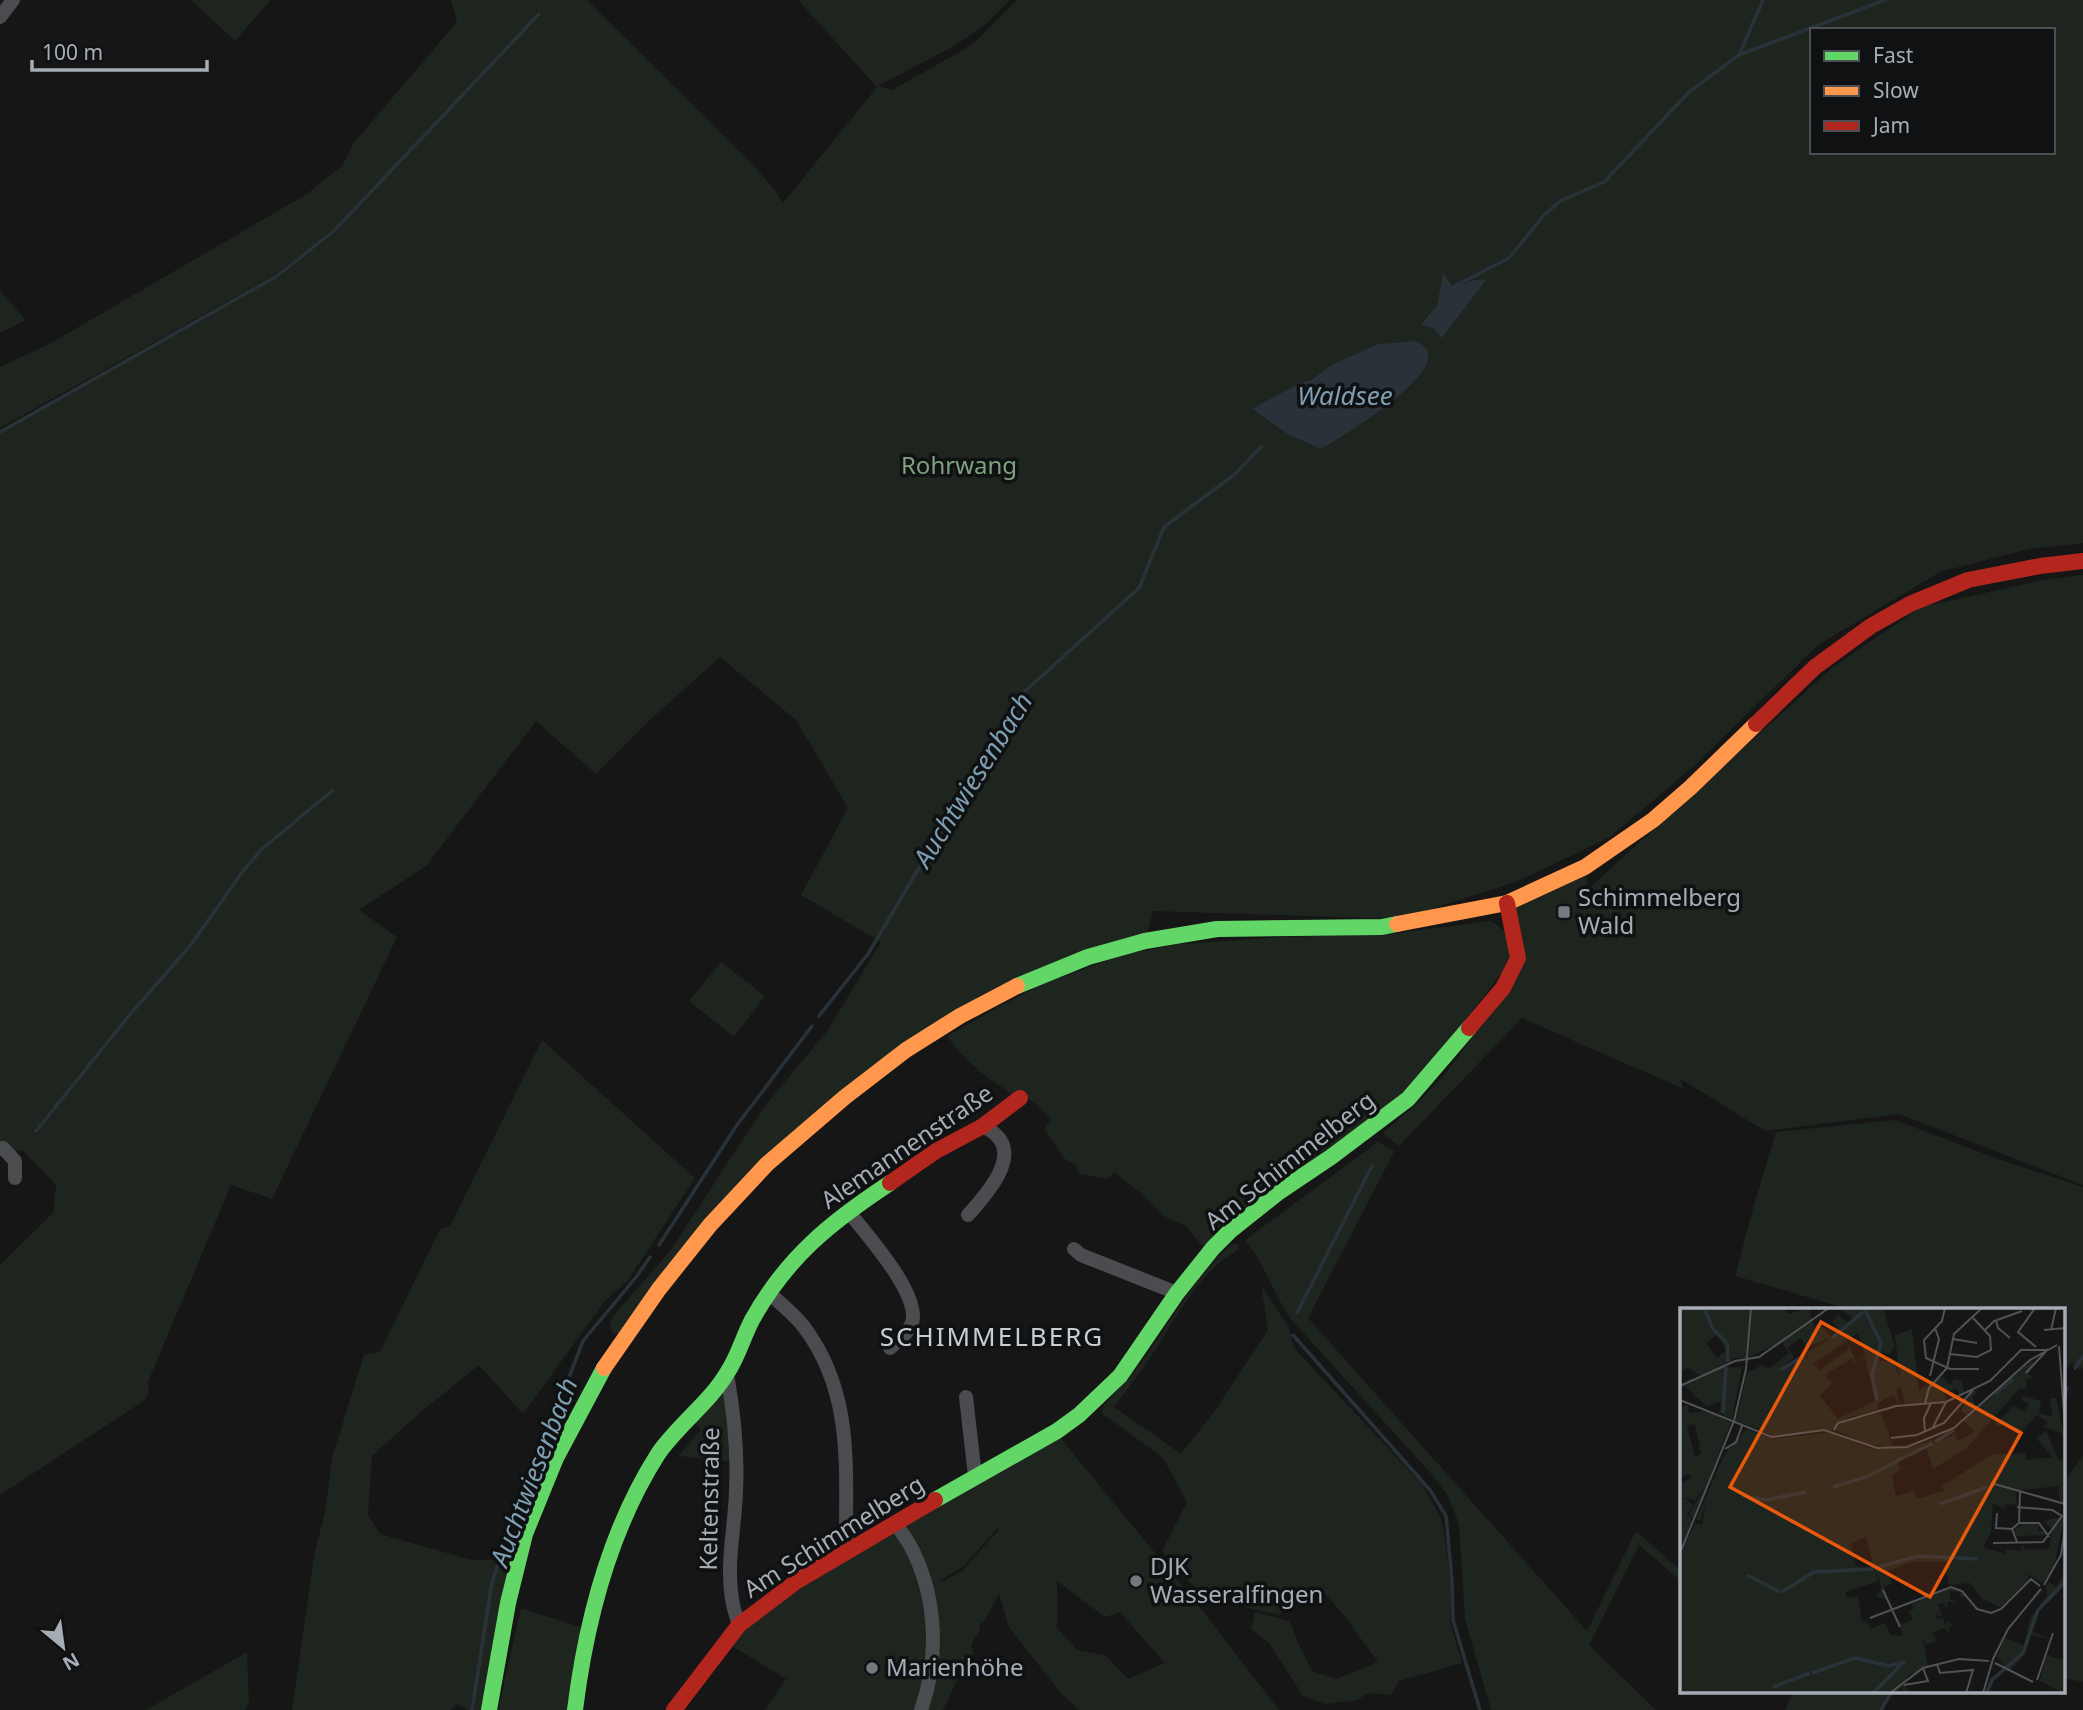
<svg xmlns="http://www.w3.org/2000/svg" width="2083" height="1710" viewBox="0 0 2083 1710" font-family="'Noto Sans',sans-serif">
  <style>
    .green { fill: #1e251f; fill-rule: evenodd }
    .water { fill: #293238 }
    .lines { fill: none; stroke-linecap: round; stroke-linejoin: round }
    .stream { stroke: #293238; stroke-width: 3.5 }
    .street { stroke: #4a4c4f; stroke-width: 14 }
    .fast { stroke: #63d668; stroke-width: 16 }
    .slow { stroke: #ff974d; stroke-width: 16 }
    .jam { stroke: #b3261e; stroke-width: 16 }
    .poi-dot { fill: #74787f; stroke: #101112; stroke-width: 2.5 }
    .labels { text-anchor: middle; stroke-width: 7; stroke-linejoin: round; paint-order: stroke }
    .park-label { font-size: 24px; fill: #7fa27e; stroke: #101112 }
    .poi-label { font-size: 24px; fill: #a7adb7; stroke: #101112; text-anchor: start }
    .street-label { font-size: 24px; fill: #a7adb7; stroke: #101112 }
    .water-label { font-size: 26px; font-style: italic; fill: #7e9eb2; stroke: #101112 }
    .neighbourhood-label { font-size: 26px; letter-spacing: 2px; fill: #c8ccd3; stroke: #101112 }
    .inset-river { fill: none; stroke: #293238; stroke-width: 3.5 }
    .inset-road { fill: none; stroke: #505256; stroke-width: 2 }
    .view { fill: #e8590c; fill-opacity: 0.15; stroke: #e8590c; stroke-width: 3.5 }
    .inset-edge { fill: none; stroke: #a7adb7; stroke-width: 3.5 }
  </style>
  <rect width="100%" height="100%" fill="#161616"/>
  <g class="green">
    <path d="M191,0H271L235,41Z"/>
    <path d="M451,0H587L754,166L774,189L783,203L877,87L798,0H1010L986,24L956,45L878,86L892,90L972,45L1017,0H2083V543L2029,549L1940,572L1818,645L1696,764L1610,837L1516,882L1399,919L1153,911L1147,933L1056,961L849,1085L621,1333L613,1334L609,1325L614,1315L671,1250L752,1125L769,1101L828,1030L881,942L801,895L848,808L796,720L720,657L649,721L596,774L536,721L427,865L359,910L397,937L272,1199L231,1185L148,1382L149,1392L145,1400L0,1495V1265L53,1213L56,1185L22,1150L0,1153V432L280,276L338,230L458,101L335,230L276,274L0,428V367L51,343L307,194L343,165L353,144L457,22ZM1812,30H2053V152H1812ZM1443,274L1453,287L1474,280L1485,281L1443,337L1433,328L1420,324L1437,306ZM1414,341L1286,433L1253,410L1294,386L1311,380L1331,365L1378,344Z"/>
    <path d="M0,291L26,320L0,333Z"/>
    <path d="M2083,575V1185L1899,1114L1765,1131L1679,1078L1684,1089L1522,1018L1399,1146L1383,1133L1413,1107L1441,1079L1517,978L1512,905L1586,871L1588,889L1832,668L1921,607L2044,580Z"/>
    <path d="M1491,921L1505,931L1510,955L1503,971L1443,1049L1401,1096L1220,1226L1204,1248L1186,1226L1164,1216L1142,1194L1114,1172L1107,1179L1079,1174L1076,1165L1065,1159L1045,1131V1128L1052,1120L1037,1105L1024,1096L1015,1098C1006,1089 997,1084 987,1077C973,1066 957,1051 947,1036L1013,999L1047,982L1125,954L1181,944L1284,937L1389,934Z"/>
    <path d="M721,962L765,996L734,1037L689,1001Z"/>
    <path d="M542,1040L695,1178L628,1280L604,1302L523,1414L479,1365L422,1411L372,1456L368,1515L380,1534L472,1560L519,1559L489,1710H467L457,1703L451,1710H292L314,1556L326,1507L332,1458L364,1355L380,1352L440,1229L450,1226Z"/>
    <path d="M1895,1120L1998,1159L2083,1187V1368L2080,1370L2071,1362L2064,1374V1309H1848L1735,1276L1754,1205L1776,1132Z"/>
    <path d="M1378,1142L1393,1150V1154L1308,1318L1587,1631L1636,1531L1679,1569L1682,1565V1582L1639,1545L1589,1645L1656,1710H1491L1465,1619L1459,1524L1448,1496L1434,1477L1291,1319C1273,1294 1265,1263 1245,1240Z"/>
    <path d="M1232,1244H1238L1239,1249C1198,1272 1175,1320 1150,1358C1138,1375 1126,1391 1114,1407L1181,1454L1216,1409L1268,1330L1261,1285L1289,1328L1294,1348L1422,1484L1442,1520L1451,1581L1450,1623L1462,1663L1399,1681L1391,1695L1369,1693L1356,1700L1325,1704L1303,1696L1269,1643L1251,1629L1255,1612L1290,1621L1300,1647L1312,1671L1336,1679L1378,1662L1343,1614L1320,1588H1314L1287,1601L1280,1615L1224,1602H1207L1162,1551L1187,1502L1163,1458L1102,1413L1104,1405C1116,1392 1129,1379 1140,1364C1170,1323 1194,1278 1232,1244Z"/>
    <path d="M727,1374L737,1462L679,1456L701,1429L688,1417Z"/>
    <path d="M1057,1434L1202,1610L1279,1710H1079L1059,1691L1009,1627L999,1594L983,1623L982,1622L979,1627L980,1629L971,1645L974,1654L969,1655L943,1710H922L936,1627L899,1524ZM998,1527V1531L962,1571L942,1582L939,1581L965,1565ZM1057,1581L1105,1617L1120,1612L1165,1663L1128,1679L1105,1655L1077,1650L1057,1628Z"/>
    <path d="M2083,1455V1682L2064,1678V1483Z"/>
    <path d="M896,1526L911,1552L932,1628L919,1710H765L786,1679L727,1643L740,1627Z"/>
    <path d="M521,1608L583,1628L571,1710H498Z"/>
    <path d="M247,1652L249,1702L245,1710H146Z"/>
    <path d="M1794,1691H1892L1881,1710H1785Z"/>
  </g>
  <g class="water">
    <path d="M1443,273L1453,287L1474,280H1486L1442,338L1433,328L1420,325L1437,306Z"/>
    <path d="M1414,341C1472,360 1338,439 1321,449L1286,433L1252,409L1294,386L1311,380L1331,365L1378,344Z"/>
  </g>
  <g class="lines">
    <g class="stream">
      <path d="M1739,55L1763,0"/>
      <path d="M1453,287L1509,258L1543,216L1560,201L1604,182L1689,92L1739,55L1885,0"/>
      <path d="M0,432L277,276L335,230L539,14"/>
      <path d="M819,1016L868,954L1022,694L1139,588L1164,527L1235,474L1262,446"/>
      <path d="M36,1131L127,1018L190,946L243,871L262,849L333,790"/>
      <path d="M659,1245L737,1125L812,1026"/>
      <path d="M1297,1313L1372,1166"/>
      <path d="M1293,1335L1430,1490L1446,1516L1452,1580L1453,1620L1480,1710"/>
      <path d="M2075,1368L2083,1356"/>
      <path d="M2064,1398L2067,1389"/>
      <path d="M472,1710L492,1582L509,1532L583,1341L637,1276L650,1257"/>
      <path d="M1881,1710L1892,1691"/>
    </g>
    <g class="street">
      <path d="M0,17L13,0"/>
      <path d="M0,1149L3,1148L15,1161V1178"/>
      <path d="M848,1211C865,1233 921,1294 912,1323C908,1334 898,1340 890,1348"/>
      <path d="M968,1215C983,1198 1020,1159 997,1136C994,1132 988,1129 983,1126"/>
      <path d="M1074,1249L1081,1255L1177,1293"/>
      <path d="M769,1293C781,1304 795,1315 804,1327C852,1391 846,1462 846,1536L849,1550"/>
      <path d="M727,1374C734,1413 738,1451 736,1491C735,1527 726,1563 732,1599C733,1607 736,1616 739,1625"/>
      <path d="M966,1397L975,1476"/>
      <path d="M896,1524C902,1533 909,1542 913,1551C937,1600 939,1659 921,1710"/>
    </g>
    <g class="fast">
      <path d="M1017,986L1088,957L1145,941L1217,929L1382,927L1397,924"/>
      <path d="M935,1500L1057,1431L1079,1415L1120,1376L1177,1293L1213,1248L1230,1231L1279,1192L1331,1157L1408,1099L1469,1028"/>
      <path d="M489,1710L508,1603L525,1534L556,1458L604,1368"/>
      <path d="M575,1710C586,1621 609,1531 658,1454C677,1426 710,1402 727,1373C738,1357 743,1337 752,1320C787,1257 831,1222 890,1183"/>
    </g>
    <g class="slow">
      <path d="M1397,924L1507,903L1585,867L1653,820L1691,787L1756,724"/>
      <path d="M604,1368L659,1289L710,1225L767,1164L845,1097L906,1050L960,1016L1017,986"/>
    </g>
    <g class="jam">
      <path d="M1756,724L1815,667L1871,626L1910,604L1968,580L2040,566L2083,561"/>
      <path d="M1469,1028L1503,988L1518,958L1507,903"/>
      <path d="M890,1183L936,1151L983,1126L1020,1098"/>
      <path d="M674,1710L739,1625L797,1581L935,1500"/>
    </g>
  </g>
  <g class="poi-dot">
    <rect x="1557" y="905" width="14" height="14" rx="3.5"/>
    <circle cx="1136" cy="1581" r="7"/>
    <circle cx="872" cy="1668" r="7"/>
  </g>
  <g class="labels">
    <g class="park-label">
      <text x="959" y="474">Rohrwang</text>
    </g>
    <g class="poi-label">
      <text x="1578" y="906">Schimmelberg<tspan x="1578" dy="28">Wald</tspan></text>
      <text x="1150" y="1575">DJK<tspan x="1150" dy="28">Wasseralfingen</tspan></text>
      <text x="886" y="1676">Marienhöhe</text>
    </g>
    <g class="street-label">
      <text transform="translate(907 1147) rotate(-34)" y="8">Alemannenstraße</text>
      <text transform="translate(1290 1161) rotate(-38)" y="8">Am Schimmelberg</text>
      <text transform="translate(710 1499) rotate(-89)" y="8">Keltenstraße</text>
      <text transform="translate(834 1537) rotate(-32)" y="8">Am Schimmelberg</text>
    </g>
    <g class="water-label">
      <text x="1345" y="405">Waldsee</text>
      <text transform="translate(973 780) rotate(-58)" y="9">Auchtwiesenbach</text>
      <text transform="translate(534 1472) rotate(-69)" y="9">Auchtwiesenbach</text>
    </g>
    <g class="neighbourhood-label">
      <text x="992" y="1346">SCHIMMELBERG</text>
    </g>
  </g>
  <g transform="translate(1680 1308)">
    <rect width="385" height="385" fill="#161616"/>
    <path d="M0,0H70L66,50H55L37,60L62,59L52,111L39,105L41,94L27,98L4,78L9,76L7,71L24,70L8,60L0,64ZM37,27L47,42L37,50L26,35ZM72,0H104L108,6L129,0L134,18L138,16L152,29L162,24L152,14L158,7L167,15L172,10L159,0H203L215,39L209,46L200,44L202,35L194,21L200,35L191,69L196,93L193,67L198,52L214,55L220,71L215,27L232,21L239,83L262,68L270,77L274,71L282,73L284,85L280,87L276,80L264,86L268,93L225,96L221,79L216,82L220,95L206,101L218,95L214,87L199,94L197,104L169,109L153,122L98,129L56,113L67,65L82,57L89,61L109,45L102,34L69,49ZM178,25L185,47L176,54L167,32ZM152,29L126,46L129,51L118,48L115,53L101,59L114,50L108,39L121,30L127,39ZM167,33L169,41L140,62L133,56ZM185,49L195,93L158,111L140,87L152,75L145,67L172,50L175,55ZM352,52L354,56L347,64L353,70L346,71V81H339L287,140L253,161L246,139L275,126L277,133L295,124L283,112L293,100L286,107L281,102L293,82L299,83L292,89L297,101ZM343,88L361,93L359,105L372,108L370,90H376L385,135L382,125L363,119L368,114L357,107L341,124L328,117L314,118L333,98L344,103L349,97L341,92ZM8,97L9,105L27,103L51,115L13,211L9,206L26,178L15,192L0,189V176L11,170L9,166L0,169V100ZM15,116L21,145L15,150L7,117ZM201,105L214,140L187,136L156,122V117L174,110ZM66,121L94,131L152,124L188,140L203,141L233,139L262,128L216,152L221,161L212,167L216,188L234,183L237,191L264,183L262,178L311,147L345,145L347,152L373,149L356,130L366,123L378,151L385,153V194H380L378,178L335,183L337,197L325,196V201L313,195L311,224L303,239L325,246V241L341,243L342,236L346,242L369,241L372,221L364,213L380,209L384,212L374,258L363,275L347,266L349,271L320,299L301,290L290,275L269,277L265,257L274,254H231L207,263L212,275L204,279L207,292L196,288L201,281L200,274L194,261L198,273L166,284V290L178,288L182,314L186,313L191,321L205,315L211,327L218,328L223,326L212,303L222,316L233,312L229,303L234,301L232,296L266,281H276L285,287L282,291L279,284L270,283V291L277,294H267L268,302L263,295L258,296L262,308L256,307L257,311L263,310L265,317L268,313L273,318L268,319L270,326L264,320L245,327L253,325L256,333L246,336L243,331L248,358L227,369L224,377L231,385H222L223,378L216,385H0V248L15,215L22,217L27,191L20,213L16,212L44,147ZM186,229L194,260L176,258L171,235ZM5,190L14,198L7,205L12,213L0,240V191ZM347,214L359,218L357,223H366L368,227L337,228L333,223ZM385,266V277L358,303L350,323L371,331L351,327L345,346L329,364L317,349L325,330L344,337L350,311L367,288L366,278L369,274L376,279ZM366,347L385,352L383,385L360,373Z" fill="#1e251f" fill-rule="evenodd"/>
    <path class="inset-river" d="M24,0L33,21L47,35L48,54M184,0L201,35L192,67L197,92M152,30L183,4M100,62L124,48M315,86L333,71M43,105L46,59M255,134L274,122M227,148L253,135M153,179L189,168L226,148M62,188L86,192L126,184M260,196L307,179M199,259L238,248L298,251M67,267L100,284M102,284L134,264L193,261M132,365L175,350L209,358L226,354M93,379L130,365M307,384L312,372L343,345L358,302L385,274M193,385L222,356"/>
    <path class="inset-road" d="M265,0L262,13L244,32L246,50L270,61H299M355,0L338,24L356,39M316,12L318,20L330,30M305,22L314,13L342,3M364,22L385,20M371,22L376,0M273,31L297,35M379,38L385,118M270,46L297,49L311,42L310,28L293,10M346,65L368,41M250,68L259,31L255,20M0,78L55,53L79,49L149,0M0,92L92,129L144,122L197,140L227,139L274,120L350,52L377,37M245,95L249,80L267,60L274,26L302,0M253,119L266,94M154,122L158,115L216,98L266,94L310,73L341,42H367M245,124L244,110L251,95M211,130L237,127L264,115L293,82M45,141L56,134L62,118M311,175L385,196M317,205L316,220L332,221M339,215L340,184M337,234L332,221L339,215H359L369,229M313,235L363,234L382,208L372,202L337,199M0,245L54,113L66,61L71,0M364,277L381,247L385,222M203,282L220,319M190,310L271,279L282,283L297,301L311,305L321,301L351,271L360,278M313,351L328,321L361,281M315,355L353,374M257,356L260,365L293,362L286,385M357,372L373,325M224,377L248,373L243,360M210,385L243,360L279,351L309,353M303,385L313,351L311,357"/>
    <path class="view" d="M141,14L341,125L250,289L50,179Z"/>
    <rect width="385" height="385" class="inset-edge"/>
  </g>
  <rect x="1810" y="28" width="245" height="126" fill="#101112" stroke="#4c4f54" stroke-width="2"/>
  <rect x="1824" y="51" width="35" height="10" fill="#63d668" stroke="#4c4f54" stroke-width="2"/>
  <text x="1873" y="63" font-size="21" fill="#a7adb7">Fast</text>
  <rect x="1824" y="86" width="35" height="10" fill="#ff974d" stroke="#4c4f54" stroke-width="2"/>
  <text x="1873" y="98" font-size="21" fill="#a7adb7">Slow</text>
  <rect x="1824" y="121" width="35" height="10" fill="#b3261e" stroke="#4c4f54" stroke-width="2"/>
  <text x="1873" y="133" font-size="21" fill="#a7adb7">Jam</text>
  <g transform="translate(63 1647) rotate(151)" stroke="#101112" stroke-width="5" paint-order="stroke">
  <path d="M0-5L12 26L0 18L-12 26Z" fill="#a7adb7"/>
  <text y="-10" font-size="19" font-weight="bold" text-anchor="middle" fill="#a7adb7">N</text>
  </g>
  <path d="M32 60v10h175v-10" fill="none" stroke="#a7adb7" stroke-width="3.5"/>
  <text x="42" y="60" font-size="21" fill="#a7adb7" stroke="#101112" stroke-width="5" paint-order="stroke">100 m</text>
</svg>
